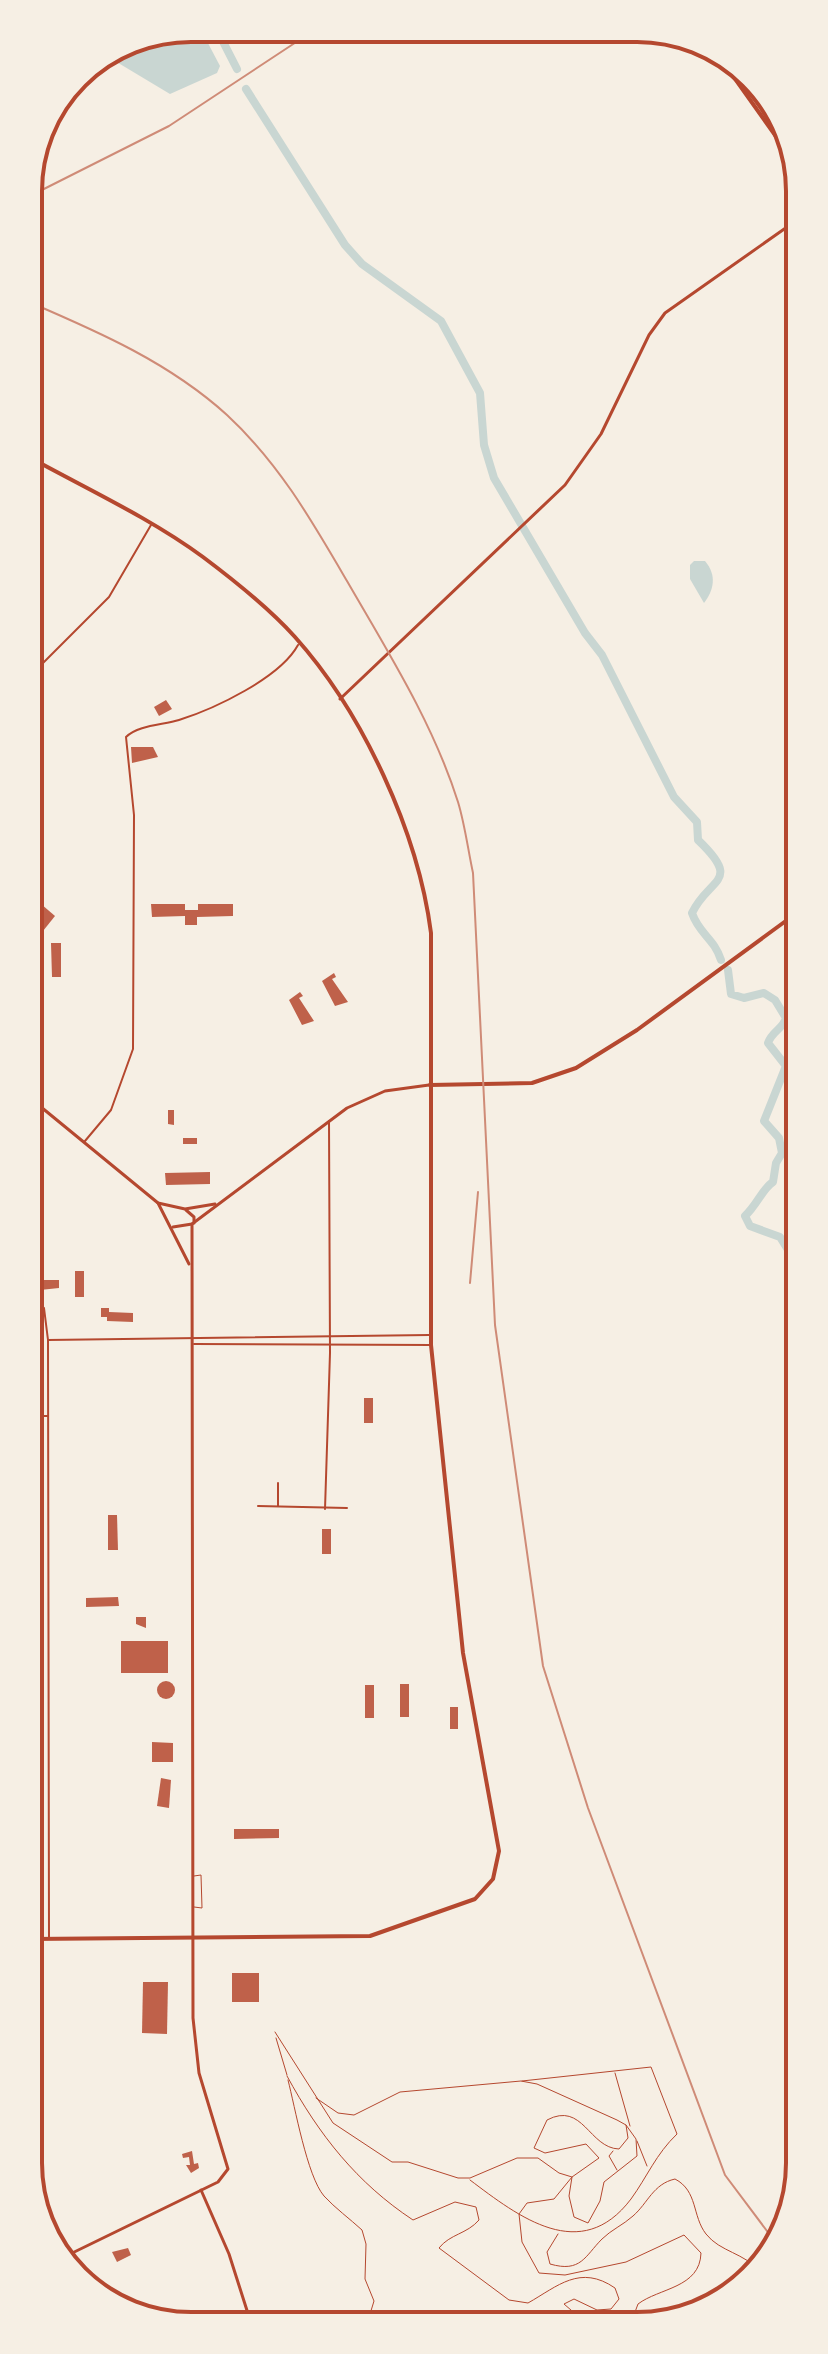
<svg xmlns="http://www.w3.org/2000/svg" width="828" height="2354" viewBox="0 0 828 2354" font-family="'Work Sans',sans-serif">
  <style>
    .water { fill: #c9d6d2 }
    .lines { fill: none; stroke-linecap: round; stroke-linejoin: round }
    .river { stroke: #c9d6d2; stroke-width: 8 }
    .building { fill: #bf614a }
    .path { stroke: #b5482f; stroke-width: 1 }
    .service { stroke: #b5482f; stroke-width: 1 }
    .minor { stroke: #b5482f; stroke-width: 2 }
    .tertiary { stroke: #b5482f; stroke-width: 3 }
    .secondary { stroke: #b5482f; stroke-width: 3 }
    .primary { stroke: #b5482f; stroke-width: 4 }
    .rail { stroke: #cf8b77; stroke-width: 2 }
    .rim { fill: none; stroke: #b5482f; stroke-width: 4 }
  </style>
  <rect width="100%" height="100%" fill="#f6efe4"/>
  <g class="water">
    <path d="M191,28H200L220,66L217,73L170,94L105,55L129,40Z"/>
    <path d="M694,561H705C717,575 714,590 704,603L690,579V565Z"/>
  </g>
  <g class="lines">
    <g class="river">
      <path d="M216,28L237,69"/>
      <path d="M246,89L345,245L362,264L441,321L480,393L484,445L494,478L585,633L602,655L674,797L697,822L698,840C743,883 709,877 692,913C699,934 714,938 721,960"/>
      <path d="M728,970L731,994L744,998L764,993L775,1000L786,1018C783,1029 772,1031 768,1043L786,1066L764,1121L779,1138L782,1153L776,1163L773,1182C763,1188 757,1205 745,1216L750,1226L780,1237L798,1266"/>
      <path d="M799,1373L793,1381L799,1386"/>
      <path d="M799,1506V1507"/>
    </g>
  </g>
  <g class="building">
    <path d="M166,700L172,709L159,716L154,707Z"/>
    <path d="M131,747H153L158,757L132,763Z"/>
    <path d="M41,904L55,916L43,931L29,920Z"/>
    <path d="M151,904H185V910H198V904H233V916L197,917V925H185V916L152,917Z"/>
    <path d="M51,943H61V977H52Z"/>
    <path d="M334,973L336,977L332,979L348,1002L335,1006L322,981Z"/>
    <path d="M300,992L303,996L299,998L314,1021L302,1025L289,1000Z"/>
    <path d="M168,1110H174V1125L168,1124Z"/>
    <rect x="183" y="1138" width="14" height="6"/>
    <path d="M210,1172V1184L166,1185L165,1173Z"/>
    <rect x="75" y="1271" width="9" height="26"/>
    <path d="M36,1280H59V1288L40,1290L37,1288Z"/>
    <path d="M101,1308H109V1312L133,1313V1322L107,1321V1317H101Z"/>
    <rect x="364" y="1398" width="9" height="25"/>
    <path d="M108,1515H117L118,1550H108Z"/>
    <rect x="322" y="1529" width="9" height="25"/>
    <path d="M118,1597L119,1606L86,1607V1598Z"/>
    <path d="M136,1617H146V1628L136,1624Z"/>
    <rect x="121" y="1641" width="47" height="32"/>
    <circle cx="166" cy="1690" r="9"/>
    <rect x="400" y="1684" width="9" height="33"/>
    <rect x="365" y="1685" width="9" height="33"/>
    <rect x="450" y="1707" width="8" height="22"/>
    <path d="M152,1742L173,1743V1762H152Z"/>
    <path d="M161,1778L171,1780L169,1808L157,1806Z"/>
    <path d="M234,1829H279V1838L234,1839Z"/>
    <rect x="232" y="1973" width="27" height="29"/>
    <path d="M143,1982H168L167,2034L142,2033Z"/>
    <path d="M192,2151L194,2164L198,2163L199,2168L191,2173L186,2165H190L189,2157L183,2158L182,2154Z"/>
    <path d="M128,2248L131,2255L117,2262L112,2252Z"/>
  </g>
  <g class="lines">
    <g class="path">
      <path d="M275,2032L333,2123L392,2162H408L458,2178H470L517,2158H538L559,2173L572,2177L554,2199L527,2203L519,2214L522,2242L539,2273L565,2275L626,2262L684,2235L701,2253C700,2288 659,2288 638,2304L632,2320L638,2323"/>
      <path d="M276,2038L287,2075"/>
      <path d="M615,2073L630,2126"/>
      <path d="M287,2076C319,2135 357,2183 413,2220L455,2202L476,2207L479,2220C467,2234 450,2234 439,2248L509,2300L528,2303C558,2286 580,2264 615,2288L619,2299L611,2309L597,2310L574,2299L564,2304L586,2323"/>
      <path d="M288,2080C295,2107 307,2176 324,2196C335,2208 350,2219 362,2230L366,2244L365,2279L374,2301L370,2314L361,2323"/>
      <path d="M316,2098L338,2113L354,2115L400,2092L521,2081L537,2084L617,2120L626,2125L628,2138L619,2149C589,2148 583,2101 547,2120L534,2148L545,2153L586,2144L599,2158L572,2177L569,2196L574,2217L588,2223L600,2201L604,2182L637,2156L636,2139L626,2125"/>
      <path d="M637,2141L647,2166"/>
      <path d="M613,2151L609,2156L617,2170"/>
      <path d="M470,2180C519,2217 581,2265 631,2199C647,2177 656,2154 677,2134L651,2067L522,2081"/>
      <path d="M558,2234L547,2252L550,2264C581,2273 585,2256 602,2239C611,2230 623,2225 633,2216C648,2203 653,2184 675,2179C698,2191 692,2216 706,2234C720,2252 745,2253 759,2271"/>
      <path d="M647,2323L662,2313L694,2308"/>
    </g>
    <path class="service" d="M194,1876L201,1875L202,1908L194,1907"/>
    <g class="minor">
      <path d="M29,677L109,597L151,525"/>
      <path d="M85,1141L111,1110L133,1049L134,815L126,737C138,725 163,725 179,720C214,709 280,678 298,645"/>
      <path d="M30,1297L44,1308L48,1340L429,1335"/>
      <path d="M48,1340L49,1939"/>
      <path d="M194,1344L431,1345"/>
      <path d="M30,1416H48"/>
      <path d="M278,1483V1506"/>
      <path d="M258,1506L347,1508"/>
      <path d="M325,1509L330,1353L329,1121"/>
    </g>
    <g class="tertiary">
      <path d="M30,1098L158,1203L185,1209L215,1204"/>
      <path d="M158,1203L189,1264"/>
      <path d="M186,1210L194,1217V1223"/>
      <path d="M173,1227L192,1224L347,1108L385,1091L429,1085"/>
      <path d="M201,2190L229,2254L251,2323"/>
      <path d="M64,2257L218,2182L228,2169L199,2073L193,2018L192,1224"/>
    </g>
    <path class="secondary" d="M340,699L565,485L601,434L649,335L665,313L797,220"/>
    <g class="primary">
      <path d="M721,59L797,166"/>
      <path d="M29,457C87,489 150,518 203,557C235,581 269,608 295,637C363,713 418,832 431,933V1345L463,1653L499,1851L493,1879L475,1899L370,1936L31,1939"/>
      <path d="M430,1085L532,1083L576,1068L637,1030L798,912"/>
    </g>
    <g class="rail">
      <path d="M28,197L169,126L316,29"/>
      <path d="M29,302C99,332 170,363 227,415C279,463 312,521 347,581C388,652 433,723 458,802C465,825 468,850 473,873L495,1325L543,1666L588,1808L725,2175L773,2239"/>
      <path d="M470,1283L478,1192"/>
    </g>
  </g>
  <path d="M0 0H828V2354H0ZM191 42H637A149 149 0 0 1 786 191V2163A149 149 0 0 1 637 2312H191A149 149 0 0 1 42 2163V191A149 149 0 0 1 191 42Z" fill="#f6efe4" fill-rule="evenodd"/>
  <path class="rim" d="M191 42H637A149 149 0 0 1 786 191V2163A149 149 0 0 1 637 2312H191A149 149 0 0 1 42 2163V191A149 149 0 0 1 191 42Z"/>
</svg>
